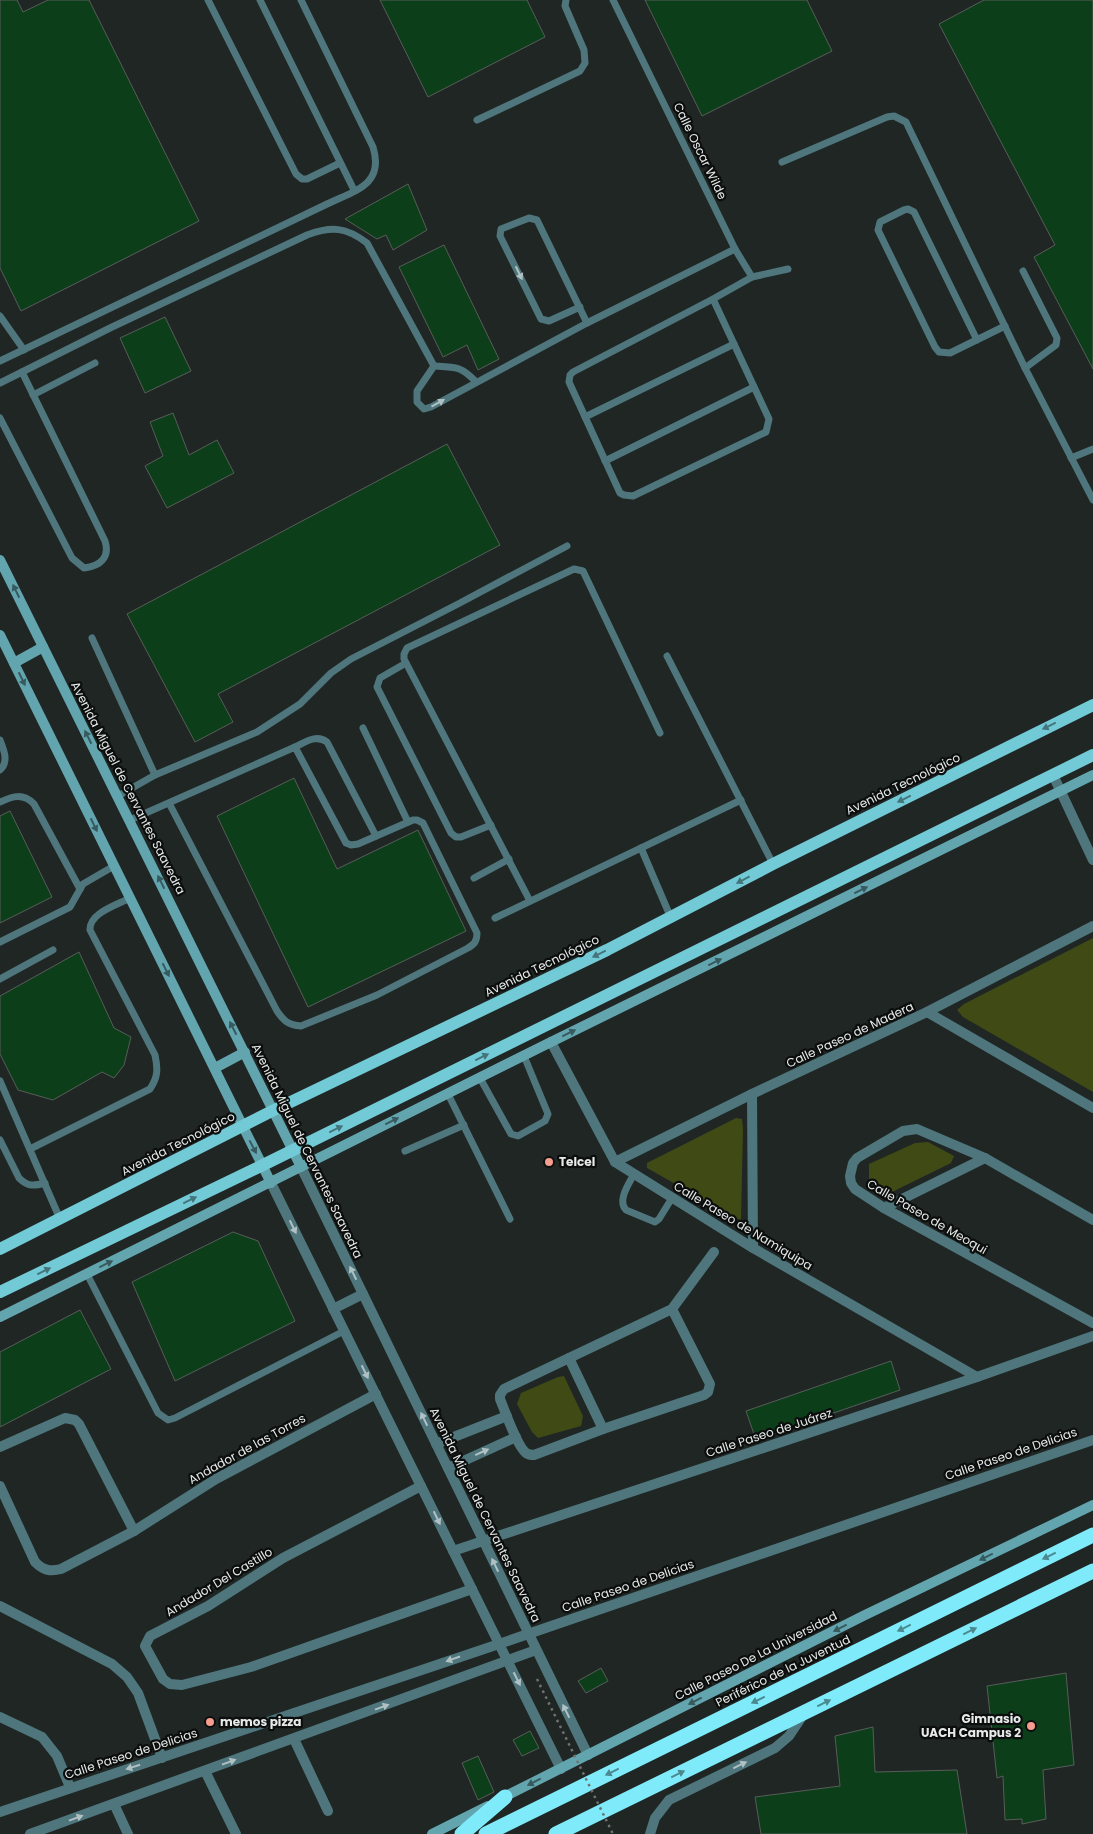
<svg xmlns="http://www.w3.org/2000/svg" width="1093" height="1834" viewBox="0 0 1093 1834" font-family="Poppins,sans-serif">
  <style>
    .green { fill: #404a14 }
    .building { fill: #0d3e1a; stroke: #585d59 }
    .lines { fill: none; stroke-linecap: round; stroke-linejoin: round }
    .lane { stroke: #4e767c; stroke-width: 7 }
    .street { stroke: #4e767c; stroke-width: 10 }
    .secondary { stroke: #63a5af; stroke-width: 10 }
    .primary { stroke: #72cad6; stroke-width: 12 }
    .highway { stroke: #7febfa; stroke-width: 15 }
    .path-bridge { stroke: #6d7371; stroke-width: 2.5; stroke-dasharray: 2.5 4; stroke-linecap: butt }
    .oneway { fill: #b1c1c3 }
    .oneway2 { fill: #375a5e }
    .oneway3 { fill: #44757c }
    .oneway4 { fill: #4b888f }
    .poi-dot { fill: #f59d8f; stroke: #0b0e0d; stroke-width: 2 }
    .labels { text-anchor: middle; stroke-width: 4.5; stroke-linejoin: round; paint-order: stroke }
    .street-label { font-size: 12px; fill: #e6eae9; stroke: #0b0e0d }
    .poi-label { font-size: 12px; font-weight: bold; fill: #e6eae9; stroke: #0b0e0d; text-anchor: start }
  </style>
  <rect width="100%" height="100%" fill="#1f2624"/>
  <g class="green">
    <path d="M1093,938V1092L963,1017L957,1010L964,1004Z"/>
    <path d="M736,1118L742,1119L743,1129L741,1220L736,1218L647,1168V1163Z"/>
    <path d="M928,1142L954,1156L951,1163L890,1193L869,1182V1164L915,1143Z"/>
    <path d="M564,1376L583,1416L581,1426L538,1438L532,1432L517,1404L521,1393L558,1377Z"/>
  </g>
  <g class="building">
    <path d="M0,0H17L23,12L48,0H89L199,221L21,311L0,268Z"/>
    <path d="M380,0H527L545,37L428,97Z"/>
    <path d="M645,0H807L832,51L702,116Z"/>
    <path d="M984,0H1093V369L1034,257L1055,245L939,24Z"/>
    <path d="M408,184L427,230L393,250L386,235L377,239L345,219Z"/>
    <path d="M444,245L499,359L478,370L467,345L443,357L399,267Z"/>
    <path d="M165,317L191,371L145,393L120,338Z"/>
    <path d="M173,413L189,455L217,440L234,473L167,508L145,466L163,456L150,422Z"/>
    <path d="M447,444L500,545L218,694L233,722L195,742L127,614Z"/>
    <path d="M294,778L337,869L418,830L466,931L308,1007L217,816Z"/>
    <path d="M10,811L52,897L0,923V816Z"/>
    <path d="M79,952L114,1028L131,1037L124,1065L114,1078L102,1072L53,1100L18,1090L0,1054V996Z"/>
    <path d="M233,1232L258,1241L295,1321L175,1381L132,1282Z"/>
    <path d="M80,1310L111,1369L0,1427V1352Z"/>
    <path d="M891,1361L900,1390L756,1440L746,1411Z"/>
    <path d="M601,1668L608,1681L586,1693L578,1681Z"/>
    <path d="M1066,1673L1074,1765L1043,1770L1046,1819L1022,1824V1819L1005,1820L1003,1776L997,1778L987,1686Z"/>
    <path d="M873,1727L875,1772L957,1770L967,1834H761L755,1797L840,1786L835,1736Z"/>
    <path d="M530,1731L539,1748L522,1756L513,1740Z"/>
    <path d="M478,1756L494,1792L478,1800L462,1763Z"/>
  </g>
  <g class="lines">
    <g class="lane">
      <path d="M208,0L296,174L302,179H307L340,163"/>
      <path d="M260,0L354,190"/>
      <path d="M613,0L735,249L752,277L788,269"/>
      <path d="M477,120L580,71L585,63L584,50L565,6L566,0"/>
      <path d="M782,162L887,117L894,116L906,122L1025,368L1093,500"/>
      <path d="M1023,271L1057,338L1056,345L1025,368"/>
      <path d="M713,299L769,419L766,432L633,496L624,495L620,493L569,382L570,375L573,372L713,299L752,277"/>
      <path d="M580,307L549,321L541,319L500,236L501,229L529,218L537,220L587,323"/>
      <path d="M0,316L24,350"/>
      <path d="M977,340L914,212L908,209L904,210L880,222L878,230L935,347L939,352L950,353L1005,326"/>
      <path d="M0,361L325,205C353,191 385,186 373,147L301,0"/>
      <path d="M434,366L417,391V402L424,409L431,407L587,323L735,249"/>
      <path d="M434,366C455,367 461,366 476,382"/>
      <path d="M0,383L110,328L307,235C332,226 346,227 367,243L434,366"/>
      <path d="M33,395L95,363"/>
      <path d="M585,417L734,344"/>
      <path d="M0,418L72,558L84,568C101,566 110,557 105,541L22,372"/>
      <path d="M1071,458L1093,449"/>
      <path d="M605,461L754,387"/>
      <path d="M92,638L155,775L118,796"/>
      <path d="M667,656L773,864"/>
      <path d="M406,663L380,678L377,687L451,833L456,837H461L491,825"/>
      <path d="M363,728L408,822"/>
      <path d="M0,740C4,750 9,762 0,770"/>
      <path d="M295,747C306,742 316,734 327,742L376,836"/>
      <path d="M155,775L257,732L300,704L331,673L351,659L458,604L567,546"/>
      <path d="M0,802C13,796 23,793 34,804L80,889"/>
      <path d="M130,820L295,747L346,843L351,845L358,844L413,820H417L423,823L477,933C477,942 474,944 468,948L377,995L301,1026C288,1025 284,1021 277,1011L169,803"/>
      <path d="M641,848L671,918"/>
      <path d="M474,878L509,859"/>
      <path d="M530,901L404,659V654L407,648L574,569L583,571L660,733"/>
      <path d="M495,918L741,800"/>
      <path d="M0,942L70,907L83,884L114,866"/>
      <path d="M0,979L53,950"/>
      <path d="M480,1078L511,1134L518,1136L545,1121L548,1114L524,1056"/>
      <path d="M0,1081L60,1219"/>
      <path d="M448,1094L510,1219"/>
      <path d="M0,1140L19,1178C28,1187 34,1186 45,1183"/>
      <path d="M30,1149L150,1089C158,1077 158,1069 155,1055L90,930C89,913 117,905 130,898"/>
      <path d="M405,1151L464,1125"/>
      <path d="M634,1174C629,1184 617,1200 626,1210L655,1222L659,1219L672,1198"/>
      <path d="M87,1274L158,1413L168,1420L175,1418L344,1331"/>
    </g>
    <g class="street">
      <path d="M1053,775L1093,860"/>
      <path d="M927,1012L1093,1108"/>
      <path d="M551,1042L615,1162L753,1248L977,1377"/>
      <path d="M752,1094L753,1248"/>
      <path d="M615,1162L752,1094L927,1012L1093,926"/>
      <path d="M301,1167L588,1755"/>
      <path d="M271,1183L561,1769"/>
      <path d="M884,1208L985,1158"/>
      <path d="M1093,1220L985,1158L917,1129L903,1131L857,1158L853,1163L850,1176L851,1183L855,1189L884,1208L1093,1323"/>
      <path d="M333,1309L363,1294"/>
      <path d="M672,1309L710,1384L708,1392L704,1395L603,1429L534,1455C531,1455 529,1455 526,1453C517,1446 505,1411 500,1399V1395L504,1389L672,1309L714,1252"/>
      <path d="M569,1358L603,1429"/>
      <path d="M436,1444L507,1416"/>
      <path d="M0,1447L65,1418L75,1420L79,1424L134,1531"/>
      <path d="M448,1468L516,1437"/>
      <path d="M0,1486L35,1562C43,1570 50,1572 61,1569L134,1531L216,1479L376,1394"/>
      <path d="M421,1486L283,1558L208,1606L150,1636L145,1646L163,1679L170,1684L182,1685L251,1667L472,1589"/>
      <path d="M453,1551L977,1377L1093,1336"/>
      <path d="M0,1606L112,1664L127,1677L138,1693L162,1758"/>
      <path d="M0,1717L42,1737L57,1756L70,1787"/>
      <path d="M294,1739L328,1811"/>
      <path d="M205,1771L236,1834"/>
      <path d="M114,1804L128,1834"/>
      <path d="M0,1812L499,1644L1093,1440"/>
      <path d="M30,1834L536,1650"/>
      <path d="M650,1834L655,1818L669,1800L775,1748L789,1736L803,1715"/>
    </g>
    <g class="secondary">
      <path d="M0,560L301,1167"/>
      <path d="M0,635L271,1183"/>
      <path d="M14,663L43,647"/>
      <path d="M215,1068L245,1052"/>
      <path d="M0,1317L551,1042L1093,775"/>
      <path d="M500,1799L863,1616L1093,1505"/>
      <path d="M432,1834L488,1806"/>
    </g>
    <g class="primary">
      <path d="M0,1249L274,1110L607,950L773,864L1093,705"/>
      <path d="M0,1292L263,1165L1093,755"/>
    </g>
    <g class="highway">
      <path d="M462,1834L505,1797"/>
      <path d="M486,1834L1093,1535"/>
      <path d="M556,1834L1093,1571"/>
    </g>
    <path class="path-bridge" d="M537,1679L613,1834"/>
  </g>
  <defs><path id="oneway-solid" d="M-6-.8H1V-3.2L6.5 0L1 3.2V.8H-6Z" transform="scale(1.25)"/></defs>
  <g class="oneway">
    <use href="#oneway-solid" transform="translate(519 273) rotate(64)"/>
    <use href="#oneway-solid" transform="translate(438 403) rotate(-29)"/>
    <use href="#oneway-solid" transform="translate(293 1227) rotate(64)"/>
    <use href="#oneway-solid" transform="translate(353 1273) rotate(-116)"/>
    <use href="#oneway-solid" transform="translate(365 1372) rotate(64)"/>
    <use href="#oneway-solid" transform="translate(424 1419) rotate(-116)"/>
    <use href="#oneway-solid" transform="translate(482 1452) rotate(-24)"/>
    <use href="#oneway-solid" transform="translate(437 1518) rotate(64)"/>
    <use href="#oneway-solid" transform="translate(495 1565) rotate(-116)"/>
    <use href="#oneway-solid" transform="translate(453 1659) rotate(161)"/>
    <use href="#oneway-solid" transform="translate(517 1679) rotate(63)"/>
    <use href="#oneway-solid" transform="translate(382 1707) rotate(-20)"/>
    <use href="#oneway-solid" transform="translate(566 1711) rotate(-116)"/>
    <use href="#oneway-solid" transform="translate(229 1762) rotate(-20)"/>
    <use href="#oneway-solid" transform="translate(740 1765) rotate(-26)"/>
    <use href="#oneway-solid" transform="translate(133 1767) rotate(162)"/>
    <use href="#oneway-solid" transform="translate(76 1818) rotate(-20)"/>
  </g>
  <g class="oneway2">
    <use href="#oneway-solid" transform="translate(16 591) rotate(-116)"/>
    <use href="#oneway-solid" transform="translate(22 679) rotate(64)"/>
    <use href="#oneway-solid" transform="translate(88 737) rotate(-117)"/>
    <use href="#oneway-solid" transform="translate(94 825) rotate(64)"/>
    <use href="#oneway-solid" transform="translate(161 882) rotate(-117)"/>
    <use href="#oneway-solid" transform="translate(861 890) rotate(-26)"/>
    <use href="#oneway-solid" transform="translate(715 962) rotate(-26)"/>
    <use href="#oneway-solid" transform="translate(166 970) rotate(63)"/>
    <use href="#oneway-solid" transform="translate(233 1028) rotate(-117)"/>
    <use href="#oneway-solid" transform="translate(569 1033) rotate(-26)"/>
    <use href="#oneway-solid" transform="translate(392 1121) rotate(-26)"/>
    <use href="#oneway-solid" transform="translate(253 1147) rotate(62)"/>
    <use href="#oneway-solid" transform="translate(106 1264) rotate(-26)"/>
    <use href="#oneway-solid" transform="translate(986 1557) rotate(154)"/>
    <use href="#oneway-solid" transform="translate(840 1628) rotate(153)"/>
    <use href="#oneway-solid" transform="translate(695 1701) rotate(153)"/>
    <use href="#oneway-solid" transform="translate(534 1782) rotate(153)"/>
  </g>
  <g class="oneway3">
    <use href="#oneway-solid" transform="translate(1049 726) rotate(154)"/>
    <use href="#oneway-solid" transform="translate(904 799) rotate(154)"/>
    <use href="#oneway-solid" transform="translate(743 880) rotate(152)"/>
    <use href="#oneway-solid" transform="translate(599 954) rotate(154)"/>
    <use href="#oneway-solid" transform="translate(482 1057) rotate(-26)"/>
    <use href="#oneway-solid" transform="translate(336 1129) rotate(-26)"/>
    <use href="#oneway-solid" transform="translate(190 1200) rotate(-26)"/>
    <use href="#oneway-solid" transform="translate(44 1271) rotate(-26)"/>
  </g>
  <g class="oneway4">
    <use href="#oneway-solid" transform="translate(1049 1556) rotate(154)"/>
    <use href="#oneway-solid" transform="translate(904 1628) rotate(154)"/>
    <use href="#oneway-solid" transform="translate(970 1631) rotate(-26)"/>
    <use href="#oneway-solid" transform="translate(758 1700) rotate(154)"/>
    <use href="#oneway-solid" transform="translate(824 1703) rotate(-26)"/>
    <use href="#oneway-solid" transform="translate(612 1772) rotate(154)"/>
    <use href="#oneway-solid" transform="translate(678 1774) rotate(-26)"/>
  </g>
  <g class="poi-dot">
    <circle cx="549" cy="1162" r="5"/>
    <circle cx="210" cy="1722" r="5"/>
    <circle cx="1031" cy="1726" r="5"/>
  </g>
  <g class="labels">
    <g class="street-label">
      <text transform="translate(700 151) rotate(64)" y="4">Calle Oscar Wilde</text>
      <text transform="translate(903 784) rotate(-26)" y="4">Avenida Tecnológico</text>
      <text transform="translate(128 788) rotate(63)" y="4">Avenida Miguel de Cervantes Saavedra</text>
      <text transform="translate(542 966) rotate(-26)" y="4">Avenida Tecnológico</text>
      <text transform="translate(850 1035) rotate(-25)" y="4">Calle Paseo de Madera</text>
      <text transform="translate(178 1144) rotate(-27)" y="4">Avenida Tecnológico</text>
      <text transform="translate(307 1151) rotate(64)" y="4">Avenida Miguel de Cervantes Saavedra</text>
      <text transform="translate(927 1217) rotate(30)" y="4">Calle Paseo de Meoqui</text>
      <text transform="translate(743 1226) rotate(31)" y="4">Calle Paseo de Namiquipa</text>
      <text transform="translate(769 1433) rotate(-18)" y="4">Calle Paseo de Juárez</text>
      <text transform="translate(247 1449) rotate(-29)" y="4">Andador de las Torres</text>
      <text transform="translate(1011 1454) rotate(-19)" y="4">Calle Paseo de Delicias</text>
      <text transform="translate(485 1515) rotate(64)" y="4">Avenida Miguel de Cervantes Saavedra</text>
      <text transform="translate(219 1582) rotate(-31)" y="4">Andador Del Castillo</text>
      <text transform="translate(628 1586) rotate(-19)" y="4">Calle Paseo de Delicias</text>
      <text transform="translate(756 1656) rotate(-27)" y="4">Calle Paseo De La Universidad</text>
      <text transform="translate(783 1671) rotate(-26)" y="4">Periférico de la Juventud</text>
      <text transform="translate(131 1754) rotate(-18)" y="4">Calle Paseo de Delicias</text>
    </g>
    <g class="poi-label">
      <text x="559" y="1166">Telcel</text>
      <text x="1021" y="1723" text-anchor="end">Gimnasio<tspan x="1021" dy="14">UACH Campus 2</tspan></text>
      <text x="220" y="1726">memos pizza</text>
    </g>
  </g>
</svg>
